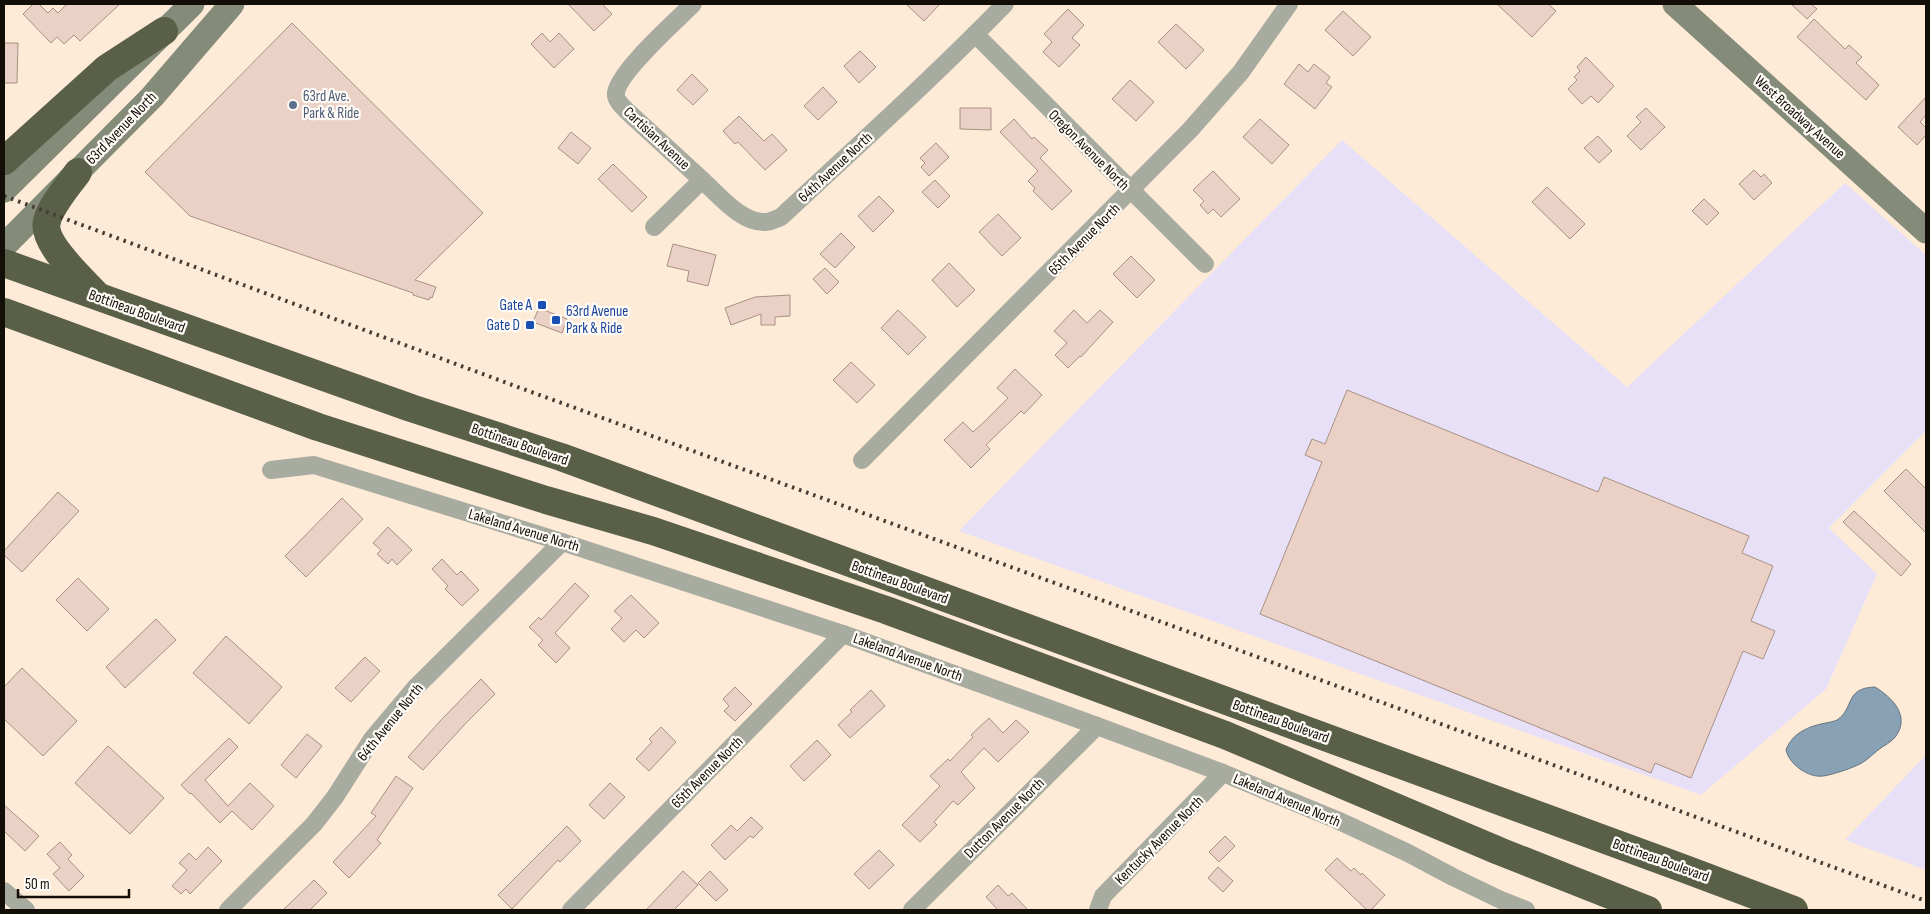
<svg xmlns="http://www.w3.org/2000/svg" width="1930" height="914" viewBox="0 0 1930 914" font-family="'Sofia Sans Condensed',sans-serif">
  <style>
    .industrial { fill: #e7e0f6 }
    .water { fill: #88a1b5; stroke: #657581 }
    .building { fill: #ebd1c5; stroke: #a79084 }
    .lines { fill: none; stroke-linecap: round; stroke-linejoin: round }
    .street { stroke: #a8ab9f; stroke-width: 18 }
    .secondary { stroke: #858b79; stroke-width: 25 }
    .highway { stroke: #596047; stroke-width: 28 }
    .rail { stroke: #453c33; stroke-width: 4; stroke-dasharray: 2.5 5; stroke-linecap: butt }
    .service-dot { fill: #5c6f8a; stroke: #fffbf7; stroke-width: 2 }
    .transit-dot { fill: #1a4fb4; stroke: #fffbf7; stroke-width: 2 }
    .labels { text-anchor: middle; stroke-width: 4.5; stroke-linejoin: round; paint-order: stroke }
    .service-label { font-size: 15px; fill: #4e5e75; stroke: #fffbf7; text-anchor: start }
    .street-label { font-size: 15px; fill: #140e08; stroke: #fffbf7 }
    .transit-label { font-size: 15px; fill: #164399; stroke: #fffbf7; text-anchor: end }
  </style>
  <rect width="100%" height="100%" fill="#feebd7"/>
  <g class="industrial">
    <path d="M1342,140L1627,387L1845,183L1926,255V431L1829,528L1877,574L1826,689L1701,795L959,531Z"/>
    <path d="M1926,755V870L1845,840Z"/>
  </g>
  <path class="water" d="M1875,687C1893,698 1910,716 1896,736C1892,742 1883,746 1878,750C1872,755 1866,761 1860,764C1852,768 1832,775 1823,776C1808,778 1789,764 1786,750C1792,733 1809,726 1826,723C1829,722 1833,722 1837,720C1855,708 1844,688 1875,687Z"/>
  <g class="building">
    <path d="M33,4H39L48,13L53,8L58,13L67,4H120L80,41L74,35L64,44L57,37L51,43L23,14Z"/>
    <path d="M568,4H602L612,14L594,31Z"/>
    <path d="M906,4H940L924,21Z"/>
    <path d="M1497,4H1548L1556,11L1532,37Z"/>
    <path d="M1791,4H1811L1817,9L1807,19Z"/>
    <path d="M1068,9L1084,25L1072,38L1080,45L1059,67L1043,52L1052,42L1044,34Z"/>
    <path d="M1343,11L1371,37L1353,56L1325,30Z"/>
    <path d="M1814,19L1845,49L1849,45L1862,57L1856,63L1879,85L1866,100L1797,37Z"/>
    <path d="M292,23L483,213L415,280L436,287L432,298L430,297L429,300L413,295V293L190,216L145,172Z"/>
    <path d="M1176,24L1204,50L1186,69L1158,42Z"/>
    <path d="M542,33L550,42L559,33L574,49L554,68L531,44Z"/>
    <path d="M4,43H18L17,83H4Z"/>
    <path d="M860,51L876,67L859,83L844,66Z"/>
    <path d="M1586,57L1614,86L1598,103L1591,96L1582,104L1568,89L1577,80L1574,77L1580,71L1577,67Z"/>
    <path d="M1299,64L1308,72L1314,64L1330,77L1326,83L1332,87L1315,109L1284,84Z"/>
    <path d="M692,74L708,90L693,105L677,90Z"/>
    <path d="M1130,80L1154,102L1136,121L1112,99Z"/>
    <path d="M823,87L837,102L818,120L804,106Z"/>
    <path d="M1926,97V115L1920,122L1926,128V135L1917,145L1898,127Z"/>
    <path d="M960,108H991V130L960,129Z"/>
    <path d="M1646,108L1665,127L1641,150L1627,136L1641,122L1636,117Z"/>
    <path d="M739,116L764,141L772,134L787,150L765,170L738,142L735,144L723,131Z"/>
    <path d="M1014,119L1032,139L1034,137L1048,150L1040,158L1072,191L1052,210L1033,191L1035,188L1028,181L1038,171L1000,132Z"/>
    <path d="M1260,119L1289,145L1272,164L1243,137Z"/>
    <path d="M571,132L591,148L578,164L558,148Z"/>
    <path d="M1598,136L1612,151L1599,163L1584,148Z"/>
    <path d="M936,143L949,157L929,176L921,167L925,163L920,158Z"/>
    <path d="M613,164L647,197L632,212L598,179Z"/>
    <path d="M1754,170L1761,177L1764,174L1772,183L1754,200L1739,184Z"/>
    <path d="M1213,171L1240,199L1221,217L1213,209L1208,214L1200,205L1204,201L1193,190Z"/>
    <path d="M935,180L950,196L938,208L922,192Z"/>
    <path d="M1547,187L1585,224L1570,239L1532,202Z"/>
    <path d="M879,196L894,211L873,232L858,216Z"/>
    <path d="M1704,199L1719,213L1707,225L1692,211Z"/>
    <path d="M998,214L1021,238L1002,256L979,232Z"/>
    <path d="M841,233L855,247L835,268L820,254Z"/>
    <path d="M673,244L716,255L708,286L687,281L689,271L667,266Z"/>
    <path d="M1131,256L1155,280L1137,298L1113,274Z"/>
    <path d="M949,263L975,290L957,307L932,280Z"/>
    <path d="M825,268L839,282L827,294L813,279Z"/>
    <path d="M790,295V316L775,317V325H761V314L731,325L725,308L755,297Z"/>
    <path d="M539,308L567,319L562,333L533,322Z"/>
    <path d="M898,310L926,337L908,355L881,328Z"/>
    <path d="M1074,310L1087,323L1100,310L1113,322L1081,357L1080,356L1068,368L1055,355L1067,343L1054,331Z"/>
    <path d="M851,362L875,385L857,403L833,380Z"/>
    <path d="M1015,369L1042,395L1024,414L1021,411L986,445L990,449L971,468L944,440L963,422L973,432L984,422L1008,398L997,388Z"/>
    <path d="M1347,390L1598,492L1604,477L1749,536L1742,553L1773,566L1751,621L1775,631L1763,659L1743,651L1691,778L1655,763L1651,773L1260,614L1322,462L1305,455L1312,439L1325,444Z"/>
    <path d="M1906,469L1926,489V533L1884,491Z"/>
    <path d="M58,492L79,511L22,572L4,555V551Z"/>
    <path d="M342,498L363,519L306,577L285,556Z"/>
    <path d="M1854,511L1911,564L1901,576L1843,522Z"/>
    <path d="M388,527L412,550L397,565L392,559L388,564L377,554L381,550L373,543Z"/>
    <path d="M442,559L457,575L461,571L479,590L462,606L445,589L448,586L432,569Z"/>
    <path d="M78,578L109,609L87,631L56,600Z"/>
    <path d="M575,583L589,596L555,633L570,648L556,663L538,645L543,640L529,627L539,617L541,620Z"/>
    <path d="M631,595L659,623L644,638L636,630L624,642L611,629L622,618L614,611Z"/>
    <path d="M156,619L176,640L125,688L106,667Z"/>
    <path d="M226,636L282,687L249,724L193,673Z"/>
    <path d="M365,657L380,671L351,702L335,688Z"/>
    <path d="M22,668L77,721L43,756L4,719V687Z"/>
    <path d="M481,679L495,694L467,722L423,770L408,757L441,720Z"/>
    <path d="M735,687L752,704L735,721L724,711L729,706L723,699Z"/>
    <path d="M871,690L885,706L850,738L838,725L852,712L850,710Z"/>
    <path d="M989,718L1003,733L1016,720L1029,732L998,762L984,748L961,772L975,788L958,805L953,801L934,822L937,825L920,842L902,825L940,786L930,776L948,759L950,761L973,737L971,735Z"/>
    <path d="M661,727L676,742L649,771L636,759L652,742L649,739Z"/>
    <path d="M307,734L322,746L296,778L281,765Z"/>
    <path d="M229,738L238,747L205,780L228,806L250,783L274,806L252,830L232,811L220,823L191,793L190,794L181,785Z"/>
    <path d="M817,740L831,755L804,781L790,766Z"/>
    <path d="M108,746L164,798L130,834L75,783Z"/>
    <path d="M396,776L413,788L377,840L381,843L349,878L333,862L376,816L371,813Z"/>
    <path d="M610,783L625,797L604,819L589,805Z"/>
    <path d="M4,805L39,836L25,851L4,831Z"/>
    <path d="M751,817L763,828L753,838L750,836L725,860L711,845L731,825L737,831Z"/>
    <path d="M567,826L581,841L560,862L558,860L512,909L498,895Z"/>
    <path d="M1225,836L1235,846L1219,862L1209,852Z"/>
    <path d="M60,842L72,855L68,859L84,876L69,891L53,874L60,868L47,854Z"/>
    <path d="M208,847L222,861L190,894L186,889L181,894L172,886L187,870L179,863L189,853L196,860Z"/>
    <path d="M879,850L894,865L869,889L854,874Z"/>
    <path d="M1337,858L1351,871L1354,868L1361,875L1362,873L1385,895L1371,910H1367L1325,870Z"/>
    <path d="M1218,867L1233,881L1223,892L1208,878Z"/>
    <path d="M683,871L698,885L674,910H646Z"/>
    <path d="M710,871L728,890L716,901L698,883Z"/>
    <path d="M314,880L327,893L310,910H283Z"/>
    <path d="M998,885L1008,896L1012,893L1028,910H998L986,897Z"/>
  </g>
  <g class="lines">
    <g class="street">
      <path d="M693,4C677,20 618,72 616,93C615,100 623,107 628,112L702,180"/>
      <path d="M975,34L1205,264"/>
      <path d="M654,227L702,180C719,195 741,223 765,222C770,222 776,219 781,217C856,147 933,78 1005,4"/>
      <path d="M862,460L1190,130L1241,72L1289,4"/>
      <path d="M271,470L314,465L562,542L843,634L1097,726L1223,773L1337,820L1408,853L1453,877L1503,901L1526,910"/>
      <path d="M4,891L26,910"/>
      <path d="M228,910L314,824L335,797L372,739L415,688L562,542"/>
      <path d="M571,910L843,634"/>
      <path d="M912,910L1097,726"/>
      <path d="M1098,910L1103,896L1223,773"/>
    </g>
    <g class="secondary">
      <path d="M1675,4L1926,231"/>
      <path d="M4,190L192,4"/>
      <path d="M4,246L152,97L232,4"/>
    </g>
    <g class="highway">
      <path d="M4,161L107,68L164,31"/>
      <path d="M78,172C68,186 51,205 47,221C41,242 81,278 95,293"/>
      <path d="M4,263L411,408L561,457L1685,869L1794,910"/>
      <path d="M4,312L318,427L546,500L653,531L886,610L1225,735L1499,851L1648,910"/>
    </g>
    <path class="rail" d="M4,196L515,386L1926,901"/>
  </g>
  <circle class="service-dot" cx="293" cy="105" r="5"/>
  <g class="transit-dot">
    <rect x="537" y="300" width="10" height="10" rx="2.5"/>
    <rect x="551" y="315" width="10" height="10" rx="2.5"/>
    <rect x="525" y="320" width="10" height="10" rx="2.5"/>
  </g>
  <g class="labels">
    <g class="service-label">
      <text x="303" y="101">63rd Ave.<tspan x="303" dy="17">Park &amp; Ride</tspan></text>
    </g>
    <g class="street-label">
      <text transform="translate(1800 117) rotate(42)" y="5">West Broadway Avenue</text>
      <text transform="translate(121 128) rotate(-46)" y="5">63rd Avenue North</text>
      <text transform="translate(657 138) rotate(43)" y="5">Cartisian Avenue</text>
      <text transform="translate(1089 150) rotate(45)" y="5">Oregon Avenue North</text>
      <text transform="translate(835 167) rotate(-43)" y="5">64th Avenue North</text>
      <text transform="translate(1084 239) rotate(-45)" y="5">65th Avenue North</text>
      <text transform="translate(137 311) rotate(20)" y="5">Bottineau Boulevard</text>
      <text transform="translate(520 444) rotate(19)" y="5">Bottineau Boulevard</text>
      <text transform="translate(524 530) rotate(17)" y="5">Lakeland Avenue North</text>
      <text transform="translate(900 582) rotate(20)" y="5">Bottineau Boulevard</text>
      <text transform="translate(908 657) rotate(20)" y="5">Lakeland Avenue North</text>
      <text transform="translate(1281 721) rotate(20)" y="5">Bottineau Boulevard</text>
      <text transform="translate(390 722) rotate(-51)" y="5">64th Avenue North</text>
      <text transform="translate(707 772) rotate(-45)" y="5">65th Avenue North</text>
      <text transform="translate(1287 800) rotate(23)" y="5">Lakeland Avenue North</text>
      <text transform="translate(1004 818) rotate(-45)" y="5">Dutton Avenue North</text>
      <text transform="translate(1159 840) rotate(-45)" y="5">Kentucky Avenue North</text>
      <text transform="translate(1661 860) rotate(20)" y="5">Bottineau Boulevard</text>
    </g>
    <g class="transit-label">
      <text x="532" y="310">Gate A</text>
      <text x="566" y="316" text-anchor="start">63rd Avenue<tspan x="566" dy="17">Park &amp; Ride</tspan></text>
      <text x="520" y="330">Gate D</text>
    </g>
  </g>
  <rect width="1930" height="914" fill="none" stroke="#140e08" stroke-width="10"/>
  <path d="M18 889v8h111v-8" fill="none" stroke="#140e08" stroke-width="2.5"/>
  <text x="25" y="889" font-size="15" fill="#140e08" stroke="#fffbf7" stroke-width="4" paint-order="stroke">50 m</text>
</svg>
